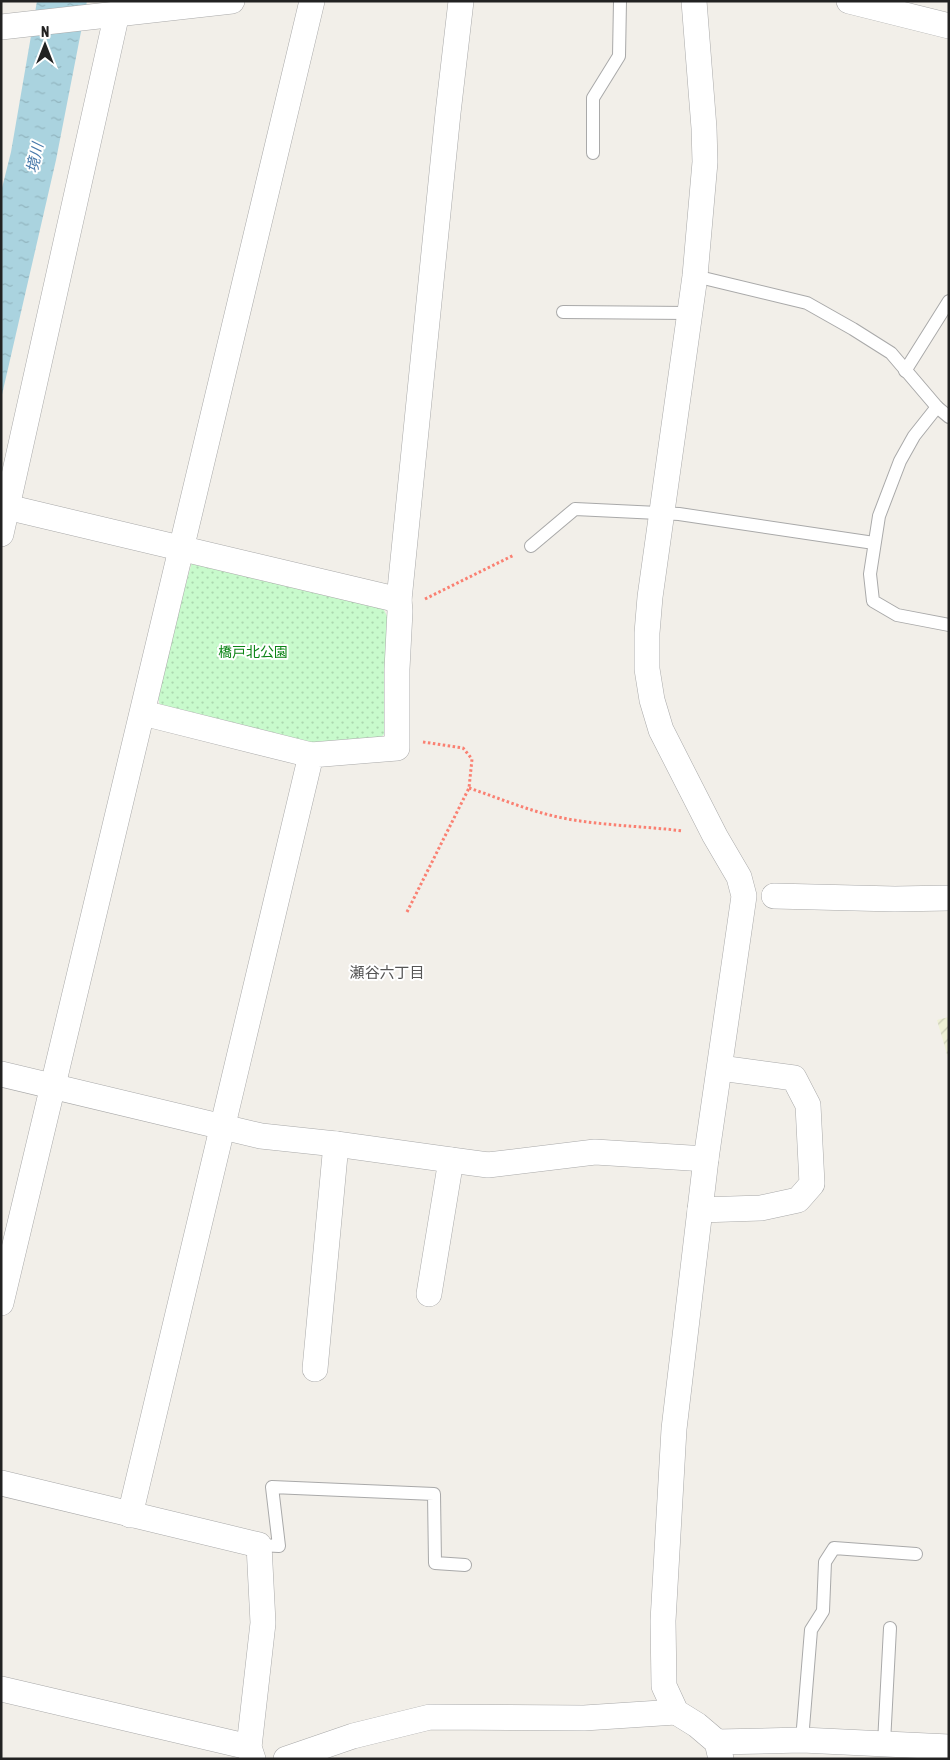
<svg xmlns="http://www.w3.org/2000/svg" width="950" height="1760" viewBox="0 0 950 1760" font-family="'Asap Condensed','Noto Sans JP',sans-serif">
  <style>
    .farmland { fill: url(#farmland-furrows) }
    .park { fill: url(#park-dots) }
    .water { fill: url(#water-ripples) }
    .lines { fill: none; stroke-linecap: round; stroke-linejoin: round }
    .service-casing { stroke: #a9a9a9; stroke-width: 14 }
    .minor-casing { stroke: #a9a9a9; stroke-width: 26 }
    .path { stroke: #fa8072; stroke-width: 3; stroke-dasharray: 2.5 2.5; stroke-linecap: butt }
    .service { stroke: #fff; stroke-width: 12 }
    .minor { stroke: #fff; stroke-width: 25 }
    .labels { text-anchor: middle; stroke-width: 4; stroke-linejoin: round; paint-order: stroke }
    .park-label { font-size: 14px; fill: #0c8416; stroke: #fff }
    .water-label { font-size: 15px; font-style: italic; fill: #4a7aab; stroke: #fff }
    .neighbourhood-label { font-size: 15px; fill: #555; stroke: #fff }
  </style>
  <defs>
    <pattern id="farmland-furrows" width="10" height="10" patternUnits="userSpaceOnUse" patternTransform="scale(1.25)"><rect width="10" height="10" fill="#eef0d5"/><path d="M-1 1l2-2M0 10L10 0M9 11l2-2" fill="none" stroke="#ccceb7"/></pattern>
    <pattern id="park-dots" width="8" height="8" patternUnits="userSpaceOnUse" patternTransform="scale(1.25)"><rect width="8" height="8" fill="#c8facc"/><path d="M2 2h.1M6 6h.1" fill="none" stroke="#acd6af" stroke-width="1.8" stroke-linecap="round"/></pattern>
    <pattern id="water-ripples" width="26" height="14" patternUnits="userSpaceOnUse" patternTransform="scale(1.25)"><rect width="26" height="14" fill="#aad3df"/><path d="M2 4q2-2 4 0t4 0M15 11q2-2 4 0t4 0" fill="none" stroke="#92b5bf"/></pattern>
  </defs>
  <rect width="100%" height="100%" fill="#f2efe9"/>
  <path class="farmland" d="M949,1017V1061L937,1020Z"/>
  <path class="park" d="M193,558L382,606L390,622L385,733L378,741L322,747L160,708L157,690Z"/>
  <path class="water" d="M37,1H87L56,160L1,399V192L11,152Z"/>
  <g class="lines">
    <g class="service-casing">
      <g id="service">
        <path d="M593,153V98L619,56L620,1"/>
        <path d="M695,276L807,303L853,329L891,353L937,407L949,417"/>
        <path d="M563,312L689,313"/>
        <path d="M905,371L949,301"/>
        <path d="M937,407L914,436L900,461L879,516L870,574L873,601L897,615L949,625"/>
        <path d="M531,546L575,509L679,514L874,543"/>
        <path d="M259,1545L279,1546L272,1487L434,1494L435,1563L465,1565"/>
        <path d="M802,1740L811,1630L823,1611L825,1562L834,1548L916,1554"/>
        <path d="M884,1743L890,1628"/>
      </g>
    </g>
    <g class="minor-casing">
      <g id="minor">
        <path d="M694,1L704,128L705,162L695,276L650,597L647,633V669L652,700L661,730L715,836L739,877L744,896L706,1159L674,1429L663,1621L664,1686L676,1712L697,1725L717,1742L721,1759"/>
        <path d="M849,1L949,26"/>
        <path d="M1,27L232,1"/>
        <path d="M7,507L399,600"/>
        <path d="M1,534L117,13"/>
        <path d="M143,713L311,755"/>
        <path d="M774,896L895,899L949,898"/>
        <path d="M1,1074L261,1136L336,1144L451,1160L488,1165L595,1152L706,1159"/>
        <path d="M700,1210L761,1208L798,1200L812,1184L808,1105L794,1078L720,1068"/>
        <path d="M429,1294L451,1160"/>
        <path d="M1,1303L312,1"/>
        <path d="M315,1369L336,1144"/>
        <path d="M1,1483L259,1545L263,1623L249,1747L253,1759"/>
        <path d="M130,1515L311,755L397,748V669L400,611L399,600L448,113L461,1"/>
        <path d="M1,1689L249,1747"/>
        <path d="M717,1742L802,1740L949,1747"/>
        <path d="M286,1759L353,1736L430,1717L584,1718L676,1712"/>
      </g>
    </g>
    <g class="path">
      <path d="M425,599L514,555"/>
      <path d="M469,788C493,796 517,806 542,813C587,826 636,825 683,831"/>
      <path d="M407,912L469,788L472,759L463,748L423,742"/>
    </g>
    <use href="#service" class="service"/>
    <use href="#minor" class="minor"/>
  </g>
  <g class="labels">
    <g class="park-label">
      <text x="253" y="657">橋戸北公園</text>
    </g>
    <g class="water-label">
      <text transform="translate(35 158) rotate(-78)" y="5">境川</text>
    </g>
    <g class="neighbourhood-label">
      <text x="387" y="978">瀬谷六丁目</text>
    </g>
  </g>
  <rect width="950" height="1760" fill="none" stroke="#222222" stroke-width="5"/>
  <g transform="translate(45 45)" stroke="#ffffff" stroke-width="4" paint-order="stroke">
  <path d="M0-4L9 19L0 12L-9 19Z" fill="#222222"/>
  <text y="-8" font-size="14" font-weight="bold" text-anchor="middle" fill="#222222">N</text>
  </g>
</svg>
